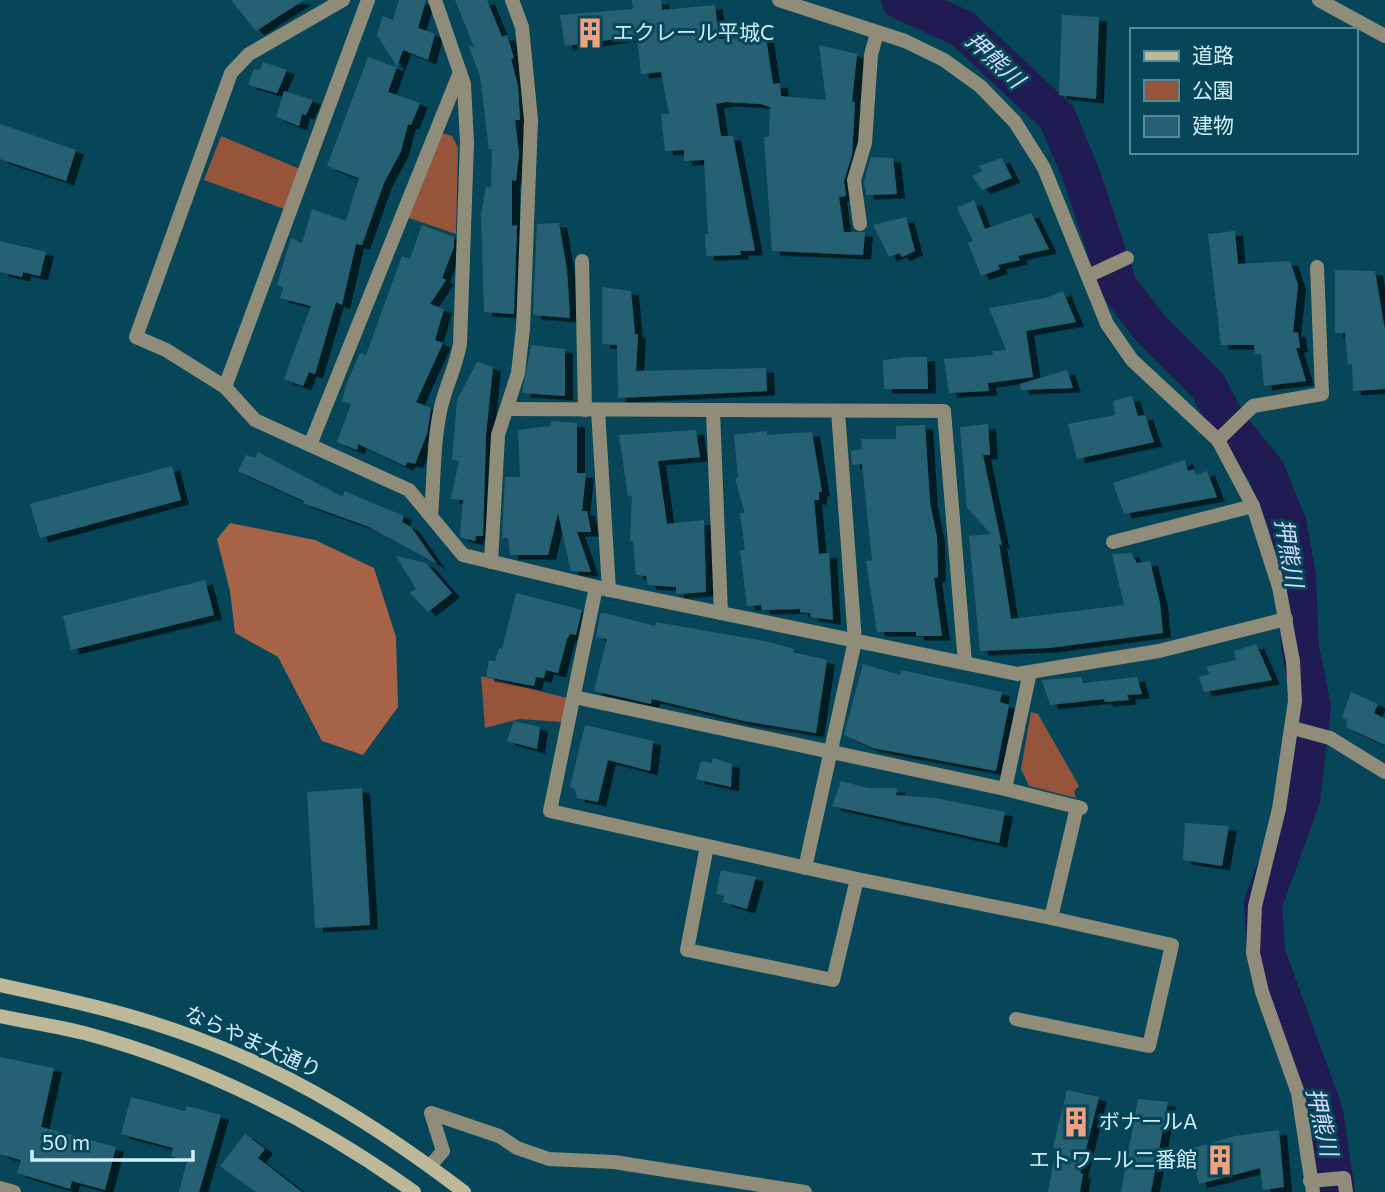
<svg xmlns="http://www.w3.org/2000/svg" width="1385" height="1192" viewBox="0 0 1385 1192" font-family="Commissioner,'Noto Sans JP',sans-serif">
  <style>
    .green { fill: #96553b }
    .forest { fill: #a76348 }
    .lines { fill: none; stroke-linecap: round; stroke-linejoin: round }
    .river { stroke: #201b52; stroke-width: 38 }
    .building { fill: #286073; filter: url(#shadow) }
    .street { stroke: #8f8d79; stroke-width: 14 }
    .secondary { stroke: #bcb898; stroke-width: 14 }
    .labels { text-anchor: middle; stroke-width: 6; stroke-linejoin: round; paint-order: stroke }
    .poi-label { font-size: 21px; fill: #d2eef9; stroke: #064658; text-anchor: start }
    .street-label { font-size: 21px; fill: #d2eef9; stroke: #064658 }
    .water-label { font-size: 23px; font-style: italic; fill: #d7daff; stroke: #064658 }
  </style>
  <defs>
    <filter id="shadow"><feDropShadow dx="8" dy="4.5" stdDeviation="0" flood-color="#0009"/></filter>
  </defs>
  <rect width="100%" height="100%" fill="#064658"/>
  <g class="green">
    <path d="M442,133L452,136L458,148L456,234L406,217Z"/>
    <path d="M221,136L300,169L287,210L204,180Z"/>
    <path d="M481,676L567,698L562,722L520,719L485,728Z"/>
    <path d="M1031,712L1038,714L1079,786L1074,791L1076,798L1029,786L1021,769Z"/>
  </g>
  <path class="forest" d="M230,523L315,540L374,568L396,637L398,707L363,755L322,741L278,657L235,633L230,591L217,539Z"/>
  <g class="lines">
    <path class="river" d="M900,0L963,29L1057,117L1081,174L1118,286L1151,329L1208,386L1228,424L1266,471L1288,525L1297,577L1300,647L1312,708L1301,799L1263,904L1266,953L1324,1112L1336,1192"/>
  </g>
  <g class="building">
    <path d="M231,0H304L256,31Z"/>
    <path d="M399,0H426L418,28L435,34L428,60L403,50L388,92L420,103L411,125L408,124L401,151L384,183L362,245L356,244L342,305L336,302L315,374L309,372L303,386L284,379L311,306L280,298L283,288L277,285L291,238L302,243L312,209L346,221L359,178L327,166L368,57L397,67L377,35L383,16L393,20Z"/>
    <path d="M455,0H487L502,37L507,35L514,58L511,59L518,86L520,120H515L519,154L516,181L512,180V226L517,225L514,314L484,312L481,215L486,187H491L492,149H489L480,76L468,45L474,47Z"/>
    <path d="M632,0H661L662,10L715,5L719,39L766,38L773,84L780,83L781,96L826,100L819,45L857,54L852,102H855L852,155L844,181L846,196L839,197L844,232H865L863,255L772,251L764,137H769L770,107L761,104L726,102L716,104L721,136H733L755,251H740L741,255L706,256L705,234H708L704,160L684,161V150L665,151L661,114H669L661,72L641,74L637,36L565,46L560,15L633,9Z"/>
    <path d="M1062,15L1099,17L1096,99L1059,95Z"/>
    <path d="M263,62L287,70L277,93L248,85L254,69L260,70Z"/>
    <path d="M284,91L313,100L306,115L302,114L299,126L276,117Z"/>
    <path d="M0,124L76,150L66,181L0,159Z"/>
    <path d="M871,157L893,158L897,194L866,195L864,181Z"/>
    <path d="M1002,158L1012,178L982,190L972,176L982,171L979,166Z"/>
    <path d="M974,200L985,229L1031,213L1049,249L1018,256L1020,260L998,265L1000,269L981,276L968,243L973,241L957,208Z"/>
    <path d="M906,217L915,251L902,257L899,253L889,257L873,225Z"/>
    <path d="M559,223L567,270L570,318L533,315L537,224Z"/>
    <path d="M422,225L454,237V247L442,278L446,280L430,304L444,309L435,340L443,343L416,402L431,408L427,434L415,464L408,462L405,466L358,444L357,450L337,442L351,404L342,401L347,383L360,353L366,355L402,256L410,259Z"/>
    <path d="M1235,231L1238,264L1290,261L1298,285L1293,332L1298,333L1300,348H1296L1306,381L1264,386L1261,354H1255L1254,345H1221L1208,234Z"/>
    <path d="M0,241L46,252L40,276L23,272L22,277L0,272Z"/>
    <path d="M1335,270L1375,271L1385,330V389L1353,391L1352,364L1348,365L1345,333H1335Z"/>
    <path d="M602,287L631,291L635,334H638L636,371L766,368L767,391L618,398L617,345L602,344Z"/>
    <path d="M1063,291L1076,322L1026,331L1033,377L988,383L989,391L949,393L944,359L993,355L992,351L1006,350L989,308L1046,298Z"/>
    <path d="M531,345L565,349V396L522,393Z"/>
    <path d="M909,357H927L928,389H884L883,360Z"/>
    <path d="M477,362L493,367L486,434L483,536H476L475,541L460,537L463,500L451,499L459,461L452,460L457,400Z"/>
    <path d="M1067,370L1073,388L1021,390L1020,384Z"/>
    <path d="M1132,396L1138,416L1145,415L1154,442L1077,459L1068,424L1115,415L1113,401Z"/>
    <path d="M551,421L577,423V473H586L582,511H587L591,532H577L591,572L571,571L558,513L548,555H510L508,538H502L505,477H520L518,430L551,426Z"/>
    <path d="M988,424L990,455H983L1002,546L999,543L1011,619L1124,605L1112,554L1131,553L1137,563L1150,561L1160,603L1163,633L1049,648L980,651L969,536L991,534L967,508L960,427Z"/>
    <path d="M925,425L930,503L937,537L938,577L934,578L942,636H916V632H877L866,561L872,560L862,464L852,465L851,451L862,449L861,439H896V426Z"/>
    <path d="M696,430L700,457L658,461L667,524L704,520L706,592L676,594V587L648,585L646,576L636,575L633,541H630L632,496H628L619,435Z"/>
    <path d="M767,431V435L812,432L822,492H819V500H814L819,554L829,553L833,620L811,617L810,613L800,612V609L762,610L761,605L747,606L740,550H745L740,513H745L735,479L738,478L734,435Z"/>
    <path d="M258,452L343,497L344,491L404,516L402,522L411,527L437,564L369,527L303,503L304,501L238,471L246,455L255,458Z"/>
    <path d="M1185,460L1188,471L1194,469L1196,475L1207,471L1217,497L1124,514L1113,483Z"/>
    <path d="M172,466L181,500L40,538L30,504Z"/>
    <path d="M396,556L426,563L452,593L428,612L410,593L416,589Z"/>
    <path d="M205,580L214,615L71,650L63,616Z"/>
    <path d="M516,593L582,610L576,635L570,634L567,639L558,673L546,670L544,678L536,677L534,686L486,677L489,660L495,662L499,648L502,649Z"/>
    <path d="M604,613L655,626L656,622L769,642L794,649L793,652L827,660L816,733L744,721L652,699L651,704L594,691L607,639L596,637L600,614Z"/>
    <path d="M1256,644L1272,680L1204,692L1199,677L1210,674L1206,667L1236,660L1234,651Z"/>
    <path d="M863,664L900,675L901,670L1002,692L1000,702L1009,705L996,771L873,748L844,735Z"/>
    <path d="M1081,677L1083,683L1137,677L1142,694L1127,695L1129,700L1105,702L1104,699L1050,705L1042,680Z"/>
    <path d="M1351,692L1378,704L1374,713L1385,719V745L1346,727L1347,720L1342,718Z"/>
    <path d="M514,721L540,727L537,749L507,741Z"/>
    <path d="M585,725L653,741L650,771L608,760L598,802L577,798L575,789L570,787Z"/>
    <path d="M713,758L732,764L731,787L696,779L701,761L712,763Z"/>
    <path d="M841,781L868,788H897L896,795L935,798L1005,812L999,843L832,806Z"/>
    <path d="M362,788L370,925L315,928L307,792Z"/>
    <path d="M1185,823L1229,826L1222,866L1183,860Z"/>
    <path d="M721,870L756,877L747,909L723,902L724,896L716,894Z"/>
    <path d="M0,1057L54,1068L41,1127L116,1147L105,1190L72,1181L70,1189L17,1173L21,1160L0,1154Z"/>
    <path d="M1067,1090L1099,1097L1080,1173L1083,1174L1080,1192H1048L1056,1148L1053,1147Z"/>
    <path d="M131,1097L185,1111L187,1106L221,1115L199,1192H179L187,1161L171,1156L173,1148L121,1134Z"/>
    <path d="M1138,1099L1168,1102L1151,1192H1121Z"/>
    <path d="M1279,1130L1284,1187L1263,1190L1260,1168L1199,1184L1190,1149L1235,1136Z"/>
    <path d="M245,1134L265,1149L258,1158L302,1192H256L220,1166Z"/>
  </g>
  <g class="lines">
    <g class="street">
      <path d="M368,0L225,387L255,420L409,490L463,555L609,590L1017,674L1159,651L1286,619"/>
      <path d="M779,0L905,41L944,60L980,86L1015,122L1044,168L1107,324L1132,360L1218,440L1253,506L1279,587L1293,661L1295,701L1279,809L1255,906L1253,953L1262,992L1298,1093L1313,1192"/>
      <path d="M1319,0L1385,36"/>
      <path d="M860,224L854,180L865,143L871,55L877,33"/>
      <path d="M582,261L585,410"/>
      <path d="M1088,276L1127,258"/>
      <path d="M225,387L166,350L136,337L231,73L249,54L343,0"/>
      <path d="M507,409L944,411L965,663"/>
      <path d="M598,410L609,590"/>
      <path d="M713,411L721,613"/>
      <path d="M1218,440L1253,406L1322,394L1317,267"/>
      <path d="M310,445L460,72"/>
      <path d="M431,516C434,480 433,442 441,407C446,385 456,367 460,344L467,143L464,84L435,0"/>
      <path d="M1113,542L1253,506"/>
      <path d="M491,562L498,435L518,373L523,328L531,120L522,27L512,0"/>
      <path d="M596,587L550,811L857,879L833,980L687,950L707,846"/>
      <path d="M574,697L1005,789L1030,672"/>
      <path d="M1293,728L1330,738L1385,772"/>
      <path d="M1005,789L1081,808"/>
      <path d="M805,868L855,641L838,411"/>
      <path d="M857,879L1051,918L1077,807"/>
      <path d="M1016,1019L1149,1046L1172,945L1051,918"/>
      <path d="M430,1166L443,1151L431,1113L499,1136L517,1148L549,1159L614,1162L805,1192"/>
      <path d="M1310,1181L1344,1178L1346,1192"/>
      <path d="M0,1188L14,1192"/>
    </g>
    <g class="secondary">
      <path d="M0,985C65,999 129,1013 191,1036C291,1072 380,1128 464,1192"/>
      <path d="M0,1016C28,1022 56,1026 84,1033C204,1065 313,1120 414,1192"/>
    </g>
  </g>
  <defs>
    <g id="building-bare" transform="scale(2.415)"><path d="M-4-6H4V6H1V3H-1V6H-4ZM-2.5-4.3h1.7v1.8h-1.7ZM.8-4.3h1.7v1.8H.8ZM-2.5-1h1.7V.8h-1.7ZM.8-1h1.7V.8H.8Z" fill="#f2a080" stroke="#064658" stroke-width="2.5" paint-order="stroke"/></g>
  </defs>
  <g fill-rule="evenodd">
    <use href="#building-bare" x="590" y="33"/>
    <use href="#building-bare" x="1076" y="1122"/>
    <use href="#building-bare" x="1220" y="1160"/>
  </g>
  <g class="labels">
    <g class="poi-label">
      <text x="613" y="40">エクレール平城C</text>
      <text x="1099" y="1129">ボナールA</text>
      <text x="1197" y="1167" text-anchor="end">エトワール二番館</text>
    </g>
    <g class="street-label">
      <text transform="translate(253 1042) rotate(24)" y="7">ならやま大通り</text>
    </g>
    <g class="water-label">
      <text transform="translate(995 60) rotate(43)" y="8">押熊川</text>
      <text transform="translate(1289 553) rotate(80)" y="8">押熊川</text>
      <text transform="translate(1322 1122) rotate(77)" y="8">押熊川</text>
    </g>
  </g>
  <rect x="1130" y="28" width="228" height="126" fill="#064658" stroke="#588998" stroke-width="2"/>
  <rect x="1144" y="51" width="35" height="10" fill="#bcb898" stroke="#588998" stroke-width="2"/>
  <text x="1192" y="63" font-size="21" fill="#d2eef9">道路</text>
  <rect x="1144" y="80" width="35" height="21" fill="#96553b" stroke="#588998" stroke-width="2"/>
  <text x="1192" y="98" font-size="21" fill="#d2eef9">公園</text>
  <rect x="1144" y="116" width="35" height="21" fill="#286073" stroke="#588998" stroke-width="2"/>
  <text x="1192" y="133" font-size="21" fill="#d2eef9">建物</text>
  <path d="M32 1150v10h161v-10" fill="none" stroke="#d2eef9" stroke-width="3.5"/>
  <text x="42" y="1150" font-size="21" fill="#d2eef9" stroke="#064658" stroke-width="5" paint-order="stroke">50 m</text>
</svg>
